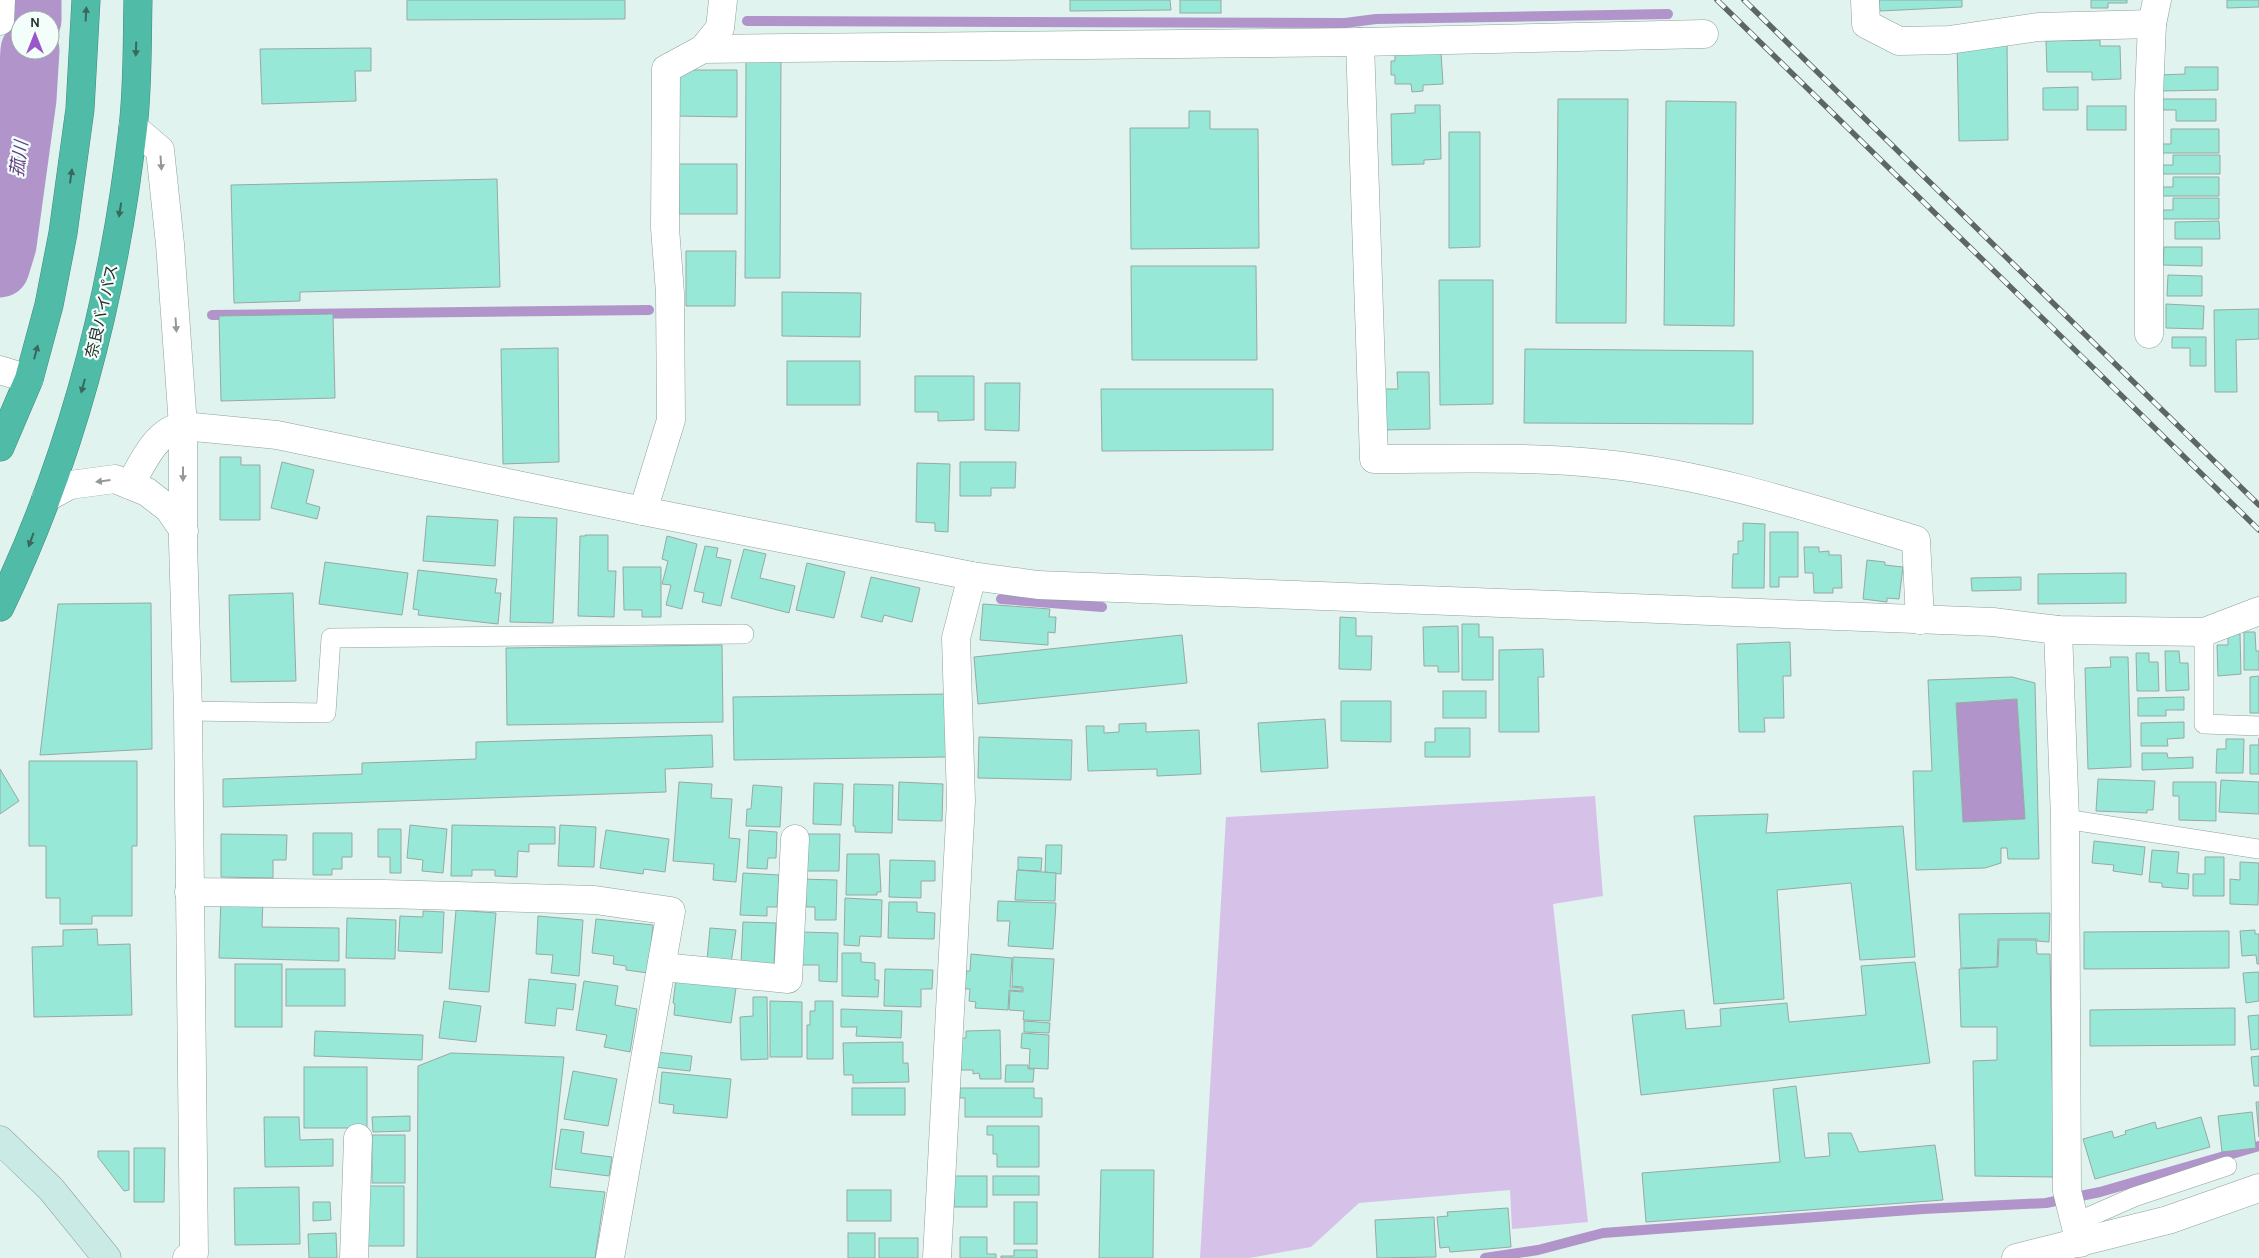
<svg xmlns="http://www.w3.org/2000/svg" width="2259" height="1258" viewBox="0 0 2259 1258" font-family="Karla,'Noto Sans JP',sans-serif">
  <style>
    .green { fill: #d6c2e9 }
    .water { fill: #b094ca }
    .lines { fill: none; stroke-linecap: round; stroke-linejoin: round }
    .stream { stroke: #b094ca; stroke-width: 10 }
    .river { stroke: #b094ca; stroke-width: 59 }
    .building { fill: #97e8d7; stroke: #97a9a5; fill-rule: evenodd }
    .lane-casing { stroke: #8ea09c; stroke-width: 20 }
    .street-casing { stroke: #8ea09c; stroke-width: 29 }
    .secondary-casing { stroke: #8ea09c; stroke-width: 29 }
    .highway-casing { stroke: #428a7d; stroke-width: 29 }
    .lane { stroke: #fff; stroke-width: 19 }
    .street { stroke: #fff; stroke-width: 28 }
    .secondary { stroke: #caebe5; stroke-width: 28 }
    .highway { stroke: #50bba7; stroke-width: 28 }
    .rail-casing { stroke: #5c6764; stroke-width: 5.5 }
    .rail { stroke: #f3fefb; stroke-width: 4; stroke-dasharray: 11; stroke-linecap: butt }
    .oneway { fill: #39685e }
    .oneway2 { fill: #949896 }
    .labels { text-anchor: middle; stroke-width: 4.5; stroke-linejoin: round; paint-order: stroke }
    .street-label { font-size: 16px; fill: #29302e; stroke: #f3fefb }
    .water-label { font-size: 18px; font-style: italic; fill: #633d80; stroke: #f3fefb }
  </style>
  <rect width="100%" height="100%" fill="#e0f3ee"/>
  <path class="green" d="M1595,796L1603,896L1553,904L1588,1222L1512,1229L1510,1190L1359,1203L1311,1247L1249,1258H1200L1226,817Z"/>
  <path class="water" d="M2017,699L2025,819L1963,822L1956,703Z"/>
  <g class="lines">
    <g class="stream">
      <path d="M747,21L1345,23L1376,19L1668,14"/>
      <path d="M212,315L649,310"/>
      <path d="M1001,599L1102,607"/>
      <path d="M1485,1258L1538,1250L1603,1233L1923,1209L2046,1203L2100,1192L2259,1146"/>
    </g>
    <g class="river">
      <path d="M32,20V0"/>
      <path d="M0,268L7,245L27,99L30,50"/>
    </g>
  </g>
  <g class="building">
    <path d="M407,0H625V19L407,20Z"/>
    <path d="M1070,0H1170L1171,10L1070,11Z"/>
    <rect x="1180" y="0" width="41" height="13"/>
    <path d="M1879,0H1962V7L1880,11Z"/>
    <path d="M2091,0H2127V3H2108V8H2091Z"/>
    <path d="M2227,0H2259V7L2227,8Z"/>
    <path d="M2100,40V46H2120L2121,79L2092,80V72H2047L2046,41Z"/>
    <path d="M2007,41L2008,140L1959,141L1957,42Z"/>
    <path d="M371,48V71H355L356,101L262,104L260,49Z"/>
    <path d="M1441,52L1443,84L1423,85V91L1412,92L1411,84H1395V75H1391V61H1395V54Z"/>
    <path d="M746,58H781L780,278H745Z"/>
    <path d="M2185,67H2218V90L2159,91V75L2185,74Z"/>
    <path d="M675,70H737V117L675,116Z"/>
    <path d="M2078,87V110H2043V88Z"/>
    <path d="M1558,99H1628L1626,323H1556Z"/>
    <path d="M2161,99H2216V121H2176V110H2161Z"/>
    <path d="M1666,101L1736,102L1734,326L1664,325Z"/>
    <path d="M1415,105H1440L1441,159L1424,160V164L1392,165L1391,114L1415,113Z"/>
    <rect x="2087" y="106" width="39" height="24"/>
    <path d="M1189,111H1210V129H1258L1259,248L1131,249L1130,128H1189Z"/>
    <path d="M2171,129H2219V153H2161L2160,144H2171Z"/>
    <path d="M1449,132H1480V247L1449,248Z"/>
    <path d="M2173,155H2220V174H2160V165H2173Z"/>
    <rect x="679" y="164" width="58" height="50"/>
    <path d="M2173,177H2219V196H2160L2161,187H2173Z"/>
    <path d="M497,179L500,287L300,292V301L234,303L231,185Z"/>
    <path d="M2173,198H2219V219H2161V210H2173Z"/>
    <path d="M2219,221L2220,239H2175V222Z"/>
    <path d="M2164,247H2202V266L2163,265Z"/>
    <path d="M686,251H736L735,306H686Z"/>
    <path d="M1131,266H1256L1257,360H1132Z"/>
    <path d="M2168,275L2202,276V296H2167Z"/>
    <path d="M1439,280H1493V404L1440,405Z"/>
    <path d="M782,292L861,293L860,337L782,336Z"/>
    <path d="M2166,304L2204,306L2203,329L2166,328Z"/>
    <path d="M2259,309V339L2236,340L2237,392H2215L2214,310Z"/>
    <path d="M333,314L335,398L221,401L219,316Z"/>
    <path d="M2172,337H2206V366H2190V348H2172Z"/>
    <path d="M558,348L559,462L503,464L501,349Z"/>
    <path d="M1525,349L1753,351V424L1524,423Z"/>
    <rect x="787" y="361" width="73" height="44"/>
    <path d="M1397,372H1429L1430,429L1384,430V389H1398Z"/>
    <path d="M915,376H974V420L938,421V412H915Z"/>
    <path d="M985,383H1020L1019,431L985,430Z"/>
    <path d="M1101,389H1273V450L1102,451Z"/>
    <path d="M220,457H241V465H260V520H220Z"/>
    <path d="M282,462L314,470L306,503L320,507L317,519L271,508Z"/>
    <path d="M960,462H1016L1015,488H991V496H960Z"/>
    <path d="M917,463L950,464L948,532L935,531V523L916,522Z"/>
    <path d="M427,516L498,520L495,566L423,561Z"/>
    <path d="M514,517L557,518L553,623L510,622Z"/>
    <path d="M1743,523L1765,524L1764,588H1732L1733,554H1738V541H1743Z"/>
    <path d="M1770,532H1798V577H1779V587H1770Z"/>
    <path d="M585,535H608V571H616L614,617L578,616L580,536H585Z"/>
    <path d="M667,536L697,544L682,609L666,605L671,585L662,584L668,561L662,559Z"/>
    <path d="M705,546L718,548L716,557L731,560L721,606L702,602L704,593L694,591Z"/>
    <path d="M1804,547H1819V552L1829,551V555H1841L1842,588H1833V593H1814L1813,573H1805Z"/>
    <path d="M744,549L766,554L760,578L795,586L789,613L731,598Z"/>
    <path d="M1867,560L1885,562V565L1903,567L1899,599L1887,598V602L1863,599Z"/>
    <path d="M325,562L408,573L402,615L319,604Z"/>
    <path d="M807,563L845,572L834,618L796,610Z"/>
    <path d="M623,567H661V617H642V610H624Z"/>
    <path d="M418,570L497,579L495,593H501L498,624L418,615L419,610L413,609Z"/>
    <path d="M2126,573V603L2038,604V574Z"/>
    <path d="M871,577L920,588L912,622L884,615L882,622L861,617Z"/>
    <path d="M2021,577V590L1972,591L1971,578Z"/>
    <path d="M293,593L296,681L231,682L229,595Z"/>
    <path d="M151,603L152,749L40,755L58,604Z"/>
    <path d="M983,604L1050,609L1049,617H1056L1055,633L1048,632V645L980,640Z"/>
    <path d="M1340,617L1356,618V636H1372L1371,670L1339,669Z"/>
    <path d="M1462,624H1479V637H1493V680H1462Z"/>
    <path d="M1458,626L1459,672H1438V666H1424L1423,627Z"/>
    <path d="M2244,632H2255L2256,651H2259V670H2244Z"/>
    <path d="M2228,634H2240L2241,674L2218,676L2217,645H2228Z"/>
    <path d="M1182,635L1187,683L978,704L974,657Z"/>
    <path d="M1790,642L1791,676H1783L1784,718H1764L1765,732H1739L1737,644Z"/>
    <path d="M722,645L723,722L507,725L506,648Z"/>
    <path d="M1543,649L1544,677H1538L1539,732H1499V650Z"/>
    <path d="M2165,651H2179L2180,663H2188L2189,690L2166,691Z"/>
    <path d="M2136,653H2149V662H2158L2159,691H2137Z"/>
    <path d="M2110,657H2128L2131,767L2088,769L2085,668L2111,667Z"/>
    <path d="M2259,676V713H2250V677Z"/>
    <path d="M2012,677L2035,683L2039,859H2008L2007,848H2001V863L1985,868L1916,870L1913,771H1932L1928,680ZM2017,699L2025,819L1963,822L1956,703Z"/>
    <rect x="1443" y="691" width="43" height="27"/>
    <path d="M945,694L946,757L734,760L733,697Z"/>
    <path d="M2184,697V710H2166V716H2138V698Z"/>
    <path d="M1341,701H1391V742L1341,741Z"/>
    <path d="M1325,719L1328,768L1261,772L1258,723Z"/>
    <path d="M2184,722V738L2167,739L2168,746H2141V723Z"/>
    <path d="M1146,723V732L1199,730L1201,774L1157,776V769L1088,771L1086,726H1104V733L1119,732V724Z"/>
    <path d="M1435,728H1470V757H1425V742H1435Z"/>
    <path d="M712,735L713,767L665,769L666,792L223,807V779L362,774V763L476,759V742Z"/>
    <path d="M979,737L1072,740L1071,780L978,778Z"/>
    <path d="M2259,738V774H2250V745H2259Z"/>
    <path d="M2226,739H2244L2243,773H2216L2217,749H2226Z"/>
    <path d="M2142,753H2167L2168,758L2193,757V768L2142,770Z"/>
    <path d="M29,761H137V846H132V916H92V924H60V898H46V846H29Z"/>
    <path d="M0,769L19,801L0,814Z"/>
    <path d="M2098,779L2155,781L2153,810H2147V813L2096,811Z"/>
    <path d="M2221,780L2259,782V814L2219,812Z"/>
    <path d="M679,782L712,784L711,798L732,799L729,838L740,839L736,882L713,880L714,864L673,861Z"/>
    <path d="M899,782L943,784L942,821L898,820Z"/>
    <path d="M2173,782H2216V821L2179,820V796H2173Z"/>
    <path d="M814,783L843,784L841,825L813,824Z"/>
    <path d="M854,784L893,785L892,833L855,832V826H853Z"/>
    <path d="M753,785L782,787L780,827L746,826L747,809H751Z"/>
    <path d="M1768,814L1766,833L1903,826L1915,957L1860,960L1851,883L1777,890L1784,999L1714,1004L1694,816Z"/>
    <path d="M410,825L447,829L443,873L422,871L423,860L407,858Z"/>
    <path d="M452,825L555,827V844H529V852L518,851L517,877L495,876V870H472V876H451Z"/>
    <path d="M560,825L596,827L594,867L558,866Z"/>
    <path d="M378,829H401V873H390V857H378Z"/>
    <path d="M606,830L669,839L665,872L644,869L643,874L600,868Z"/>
    <path d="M749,830L777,832L776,858H768L767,869L747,868Z"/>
    <path d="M313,833H352V857H342V869H332V875H313Z"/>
    <path d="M221,834L287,835L286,860H273V878L221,877Z"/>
    <path d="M808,834H840L839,871H807Z"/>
    <path d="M2094,841L2145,847L2142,875L2113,871L2114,865L2092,863Z"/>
    <path d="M1046,845H1062L1061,874L1045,872Z"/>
    <path d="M2152,850L2179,852L2177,873L2189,874L2188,889L2162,887V883L2149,882Z"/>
    <path d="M847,854H879L881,892H877V895H846Z"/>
    <path d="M1018,857L1042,858L1041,871L1018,870Z"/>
    <path d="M2205,857H2224V896H2193V874H2205Z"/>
    <path d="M890,860L935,861V881H921V898L889,897Z"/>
    <path d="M2240,862L2259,863L2258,905L2230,904V879L2240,880Z"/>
    <path d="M1017,870L1056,873L1055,901L1015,900Z"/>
    <path d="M743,873L779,875L777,907H767V916L740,915Z"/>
    <path d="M800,879L837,880L836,920H815V907H806V898H799Z"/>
    <path d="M221,897L263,898L262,927L339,928V961L219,958Z"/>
    <path d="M845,898L882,900L881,937L860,936L859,946L844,945Z"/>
    <path d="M998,901L1056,903L1053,949L1008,946L1010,921H997Z"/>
    <path d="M889,902H917V912L935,913L934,939L888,938Z"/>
    <path d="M456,910L496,913L489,992L449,989Z"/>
    <path d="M423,911L444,912L442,953L398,951L400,916L423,917Z"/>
    <path d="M2050,913L2049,942L2037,941V939H1998L1997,967L1961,968L1959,914Z"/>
    <path d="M538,916L583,920L579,976L551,973L553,955L536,954Z"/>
    <path d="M347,918L396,920L395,959L346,958Z"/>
    <path d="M596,919L653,925L648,973L626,970V966L613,964L614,956L592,953Z"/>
    <path d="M743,922L776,923L774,964L741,963Z"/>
    <path d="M710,928L736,930L731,963L707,960Z"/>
    <path d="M97,929L98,945L130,944L132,1015L34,1017L32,947L63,946V930Z"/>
    <path d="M2255,930V934H2259V964H2257L2256,955L2242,956L2240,931Z"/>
    <path d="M2229,931V968L2084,969V932Z"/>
    <path d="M801,932L838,933L837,982L819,981V965H800Z"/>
    <path d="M1999,940H2036L2037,954H2050L2054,1177L1975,1176L1973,1061L1997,1060V1027H1961L1959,969L1998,967Z"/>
    <path d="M842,953H861V962L875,963V980H879L878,997L842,996Z"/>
    <path d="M971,954L1012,958L1010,987L1022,988V991L1009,990L1008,1010L975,1008L976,1002L969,1001L970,989H965L966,971H970Z"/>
    <path d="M1013,957L1054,959L1050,1021L1023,1020L1024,1011L1009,1010L1010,991L1023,992V987L1012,986Z"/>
    <path d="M1915,962L1930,1063L1641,1095L1632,1015L1684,1010L1686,1029L1721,1026L1720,1009L1787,1003L1789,1022L1866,1015L1861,966Z"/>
    <rect x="235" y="964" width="47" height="63"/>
    <rect x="286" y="969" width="59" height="37"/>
    <path d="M885,969L933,970L932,989H921V1007L884,1006Z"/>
    <path d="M2259,972V1001L2246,1003L2243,973Z"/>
    <path d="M529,979L576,984L573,1010L557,1008L555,1026L525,1023Z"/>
    <path d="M676,979L736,988L731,1023L674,1015L675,1004L673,1003Z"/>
    <path d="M584,981L618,986L615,1005L637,1009L630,1052L604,1047L607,1035L576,1030Z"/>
    <path d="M753,997H767L768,1059L741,1060L740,1017L753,1016Z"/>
    <path d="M444,1001L481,1006L476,1042L439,1038Z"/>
    <path d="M770,1001L802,1002V1057H770Z"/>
    <path d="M815,1001H833V1059H807V1025H810V1011H815Z"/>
    <path d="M2235,1008V1045L2090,1046V1010Z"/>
    <path d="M841,1009L902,1011L901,1038L856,1036L857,1027H841Z"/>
    <path d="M2259,1015V1049L2251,1050L2248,1016Z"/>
    <path d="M1024,1021L1050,1023L1049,1033L1024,1032Z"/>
    <path d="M1000,1030L1001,1079H980L979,1073L973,1074V1070H961V1038H966V1031Z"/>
    <path d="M315,1031L423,1035L422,1060L314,1056Z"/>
    <path d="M1022,1033L1049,1035L1048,1069L1029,1068L1030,1049L1021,1048Z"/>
    <path d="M903,1042V1063H908L909,1082L853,1083V1075H844L843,1043Z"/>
    <path d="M656,1052L692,1056L690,1071L654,1067Z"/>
    <path d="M451,1053L564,1057L550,1187L605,1192L595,1258H417L418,1066Z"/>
    <path d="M2259,1056V1086H2254L2251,1057Z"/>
    <path d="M1006,1065H1028V1069H1034L1033,1082H1005Z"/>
    <rect x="304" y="1067" width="63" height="61"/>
    <path d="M573,1071L617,1079L608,1126L564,1119Z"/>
    <path d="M662,1072L731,1079L727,1118L673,1113L674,1105L659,1103Z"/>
    <path d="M1796,1086L1805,1158L1830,1156L1828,1133H1851L1859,1152L1935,1145L1943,1200L1646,1222L1642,1173L1780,1162L1773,1089Z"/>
    <rect x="852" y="1088" width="53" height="27"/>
    <path d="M960,1088H1034V1098H1042V1117H965V1098H960Z"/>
    <path d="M2256,1102H2259V1137Z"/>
    <path d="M2252,1112L2256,1148L2222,1152L2218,1116Z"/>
    <path d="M410,1116V1131L373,1132L372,1117Z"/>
    <path d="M264,1117H299L300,1140L333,1139V1166L265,1167Z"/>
    <path d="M2201,1117L2210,1147L2095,1179L2083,1139L2112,1131L2114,1138L2126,1134L2125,1131L2155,1122L2157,1129Z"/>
    <path d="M987,1126H1039V1167H997V1154H993V1135H987Z"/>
    <path d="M561,1129L584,1132L581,1153L612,1157L609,1176L555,1169Z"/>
    <rect x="372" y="1135" width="33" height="48"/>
    <path d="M134,1148H165L164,1202H134Z"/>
    <path d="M98,1151H129V1190L124,1191L98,1157Z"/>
    <path d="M1101,1170H1154L1153,1258H1099Z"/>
    <rect x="954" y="1176" width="33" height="31"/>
    <rect x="993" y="1176" width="46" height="19"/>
    <path d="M367,1186H404V1246H366Z"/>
    <path d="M299,1187L300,1244L235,1245L234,1188Z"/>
    <rect x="847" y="1190" width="44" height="31"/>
    <path d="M313,1202H330L331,1220L313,1221Z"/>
    <rect x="1014" y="1202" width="23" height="42"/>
    <path d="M1508,1208L1511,1247L1450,1252L1449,1247L1440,1248L1437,1217L1448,1216L1447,1212Z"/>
    <path d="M1434,1217L1436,1257L1377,1258L1375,1220Z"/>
    <path d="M336,1233L337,1258H309L308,1234Z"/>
    <rect x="848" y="1233" width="27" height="25"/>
    <path d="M960,1237H987V1254H996V1258H960Z"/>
    <rect x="879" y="1238" width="39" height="20"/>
    <path d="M1014,1250H1037V1258H1001V1256H1014Z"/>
  </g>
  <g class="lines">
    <g class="lane-casing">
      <g id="lane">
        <path d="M2204,632V724L2259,726"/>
        <path d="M188,711L326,713L331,638L744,634"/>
        <path d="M2065,819L2259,849"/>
        <path d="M2075,1223L2134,1197L2227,1166"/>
      </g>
    </g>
    <g class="street-casing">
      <g id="street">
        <path d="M1865,0L1866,24L1899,41L1949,40L2038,27L2152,24"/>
        <path d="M0,21L1,0"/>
        <path d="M1360,42L1374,459C1451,459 1528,456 1604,464C1712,475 1813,509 1916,540L1920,620"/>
        <path d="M703,49L720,28L723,0"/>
        <path d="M133,127L160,150L170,244L183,426V542L188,711L194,1253L187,1258"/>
        <path d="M2149,334V94L2152,24L2157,0"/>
        <path d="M0,370L29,379"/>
        <path d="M130,485C142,464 156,430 183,426L277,435L643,511L972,576L1038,585L1993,622L2058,630L2204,632L2259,611"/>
        <path d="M46,498L70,485L115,479L147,492L169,509L184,531"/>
        <path d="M643,511L671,420L670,293L665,228L666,69L703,49L1360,42L1704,34"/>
        <path d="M2058,630L2065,819L2067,1191L2080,1243"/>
        <path d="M189,892L384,894L595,900L671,911L610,1258"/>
        <path d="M662,967L788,979L795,839"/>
        <path d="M354,1258L358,1138"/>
        <path d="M937,1258L961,801L956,638L972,576"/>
        <path d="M2016,1258L2168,1220L2259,1188"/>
      </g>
    </g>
    <g class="secondary-casing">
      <path id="secondary" d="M0,1140L51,1189L107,1258"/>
    </g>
    <g class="highway-casing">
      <g id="highway">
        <path d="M0,447L29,379L49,305L63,233L80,109L86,0"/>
        <path d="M0,607C72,457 114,293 133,128C138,86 137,42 138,0"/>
      </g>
    </g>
    <use href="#lane" class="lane"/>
    <use href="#street" class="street"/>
    <use href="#secondary" class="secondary"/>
    <use href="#highway" class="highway"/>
    <g class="rail-casing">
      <g id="rail">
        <path d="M1717,0L2259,530"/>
        <path d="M1744,0L2259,505"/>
      </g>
    </g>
    <use href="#rail" class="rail"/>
  </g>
  <defs><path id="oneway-solid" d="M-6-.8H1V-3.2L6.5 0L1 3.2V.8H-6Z" transform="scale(1.25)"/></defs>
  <g class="oneway">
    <use href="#oneway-solid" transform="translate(86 14) rotate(-87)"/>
    <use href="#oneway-solid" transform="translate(136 49) rotate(92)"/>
    <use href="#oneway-solid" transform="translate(71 176) rotate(-82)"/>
    <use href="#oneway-solid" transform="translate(120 210) rotate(99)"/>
    <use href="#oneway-solid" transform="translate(36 352) rotate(-75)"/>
    <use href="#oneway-solid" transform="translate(83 386) rotate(105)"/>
    <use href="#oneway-solid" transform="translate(31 540) rotate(110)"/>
  </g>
  <g class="oneway2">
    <use href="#oneway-solid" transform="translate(161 163) rotate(86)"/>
    <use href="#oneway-solid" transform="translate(176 325) rotate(86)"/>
    <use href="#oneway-solid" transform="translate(183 474) rotate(90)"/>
    <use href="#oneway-solid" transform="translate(103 481) rotate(173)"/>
  </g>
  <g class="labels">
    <g class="street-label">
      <text transform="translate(101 311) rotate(-77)" y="6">奈良バイパス</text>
    </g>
    <g class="water-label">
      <text transform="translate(19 159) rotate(-82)" y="6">菰川</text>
    </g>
  </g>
  <g transform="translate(35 35)"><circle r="24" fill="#f3fefb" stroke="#a2aca9"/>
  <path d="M0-4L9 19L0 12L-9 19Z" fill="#9a56cb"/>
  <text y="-8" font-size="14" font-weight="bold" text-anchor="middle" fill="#29302e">N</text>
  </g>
</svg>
